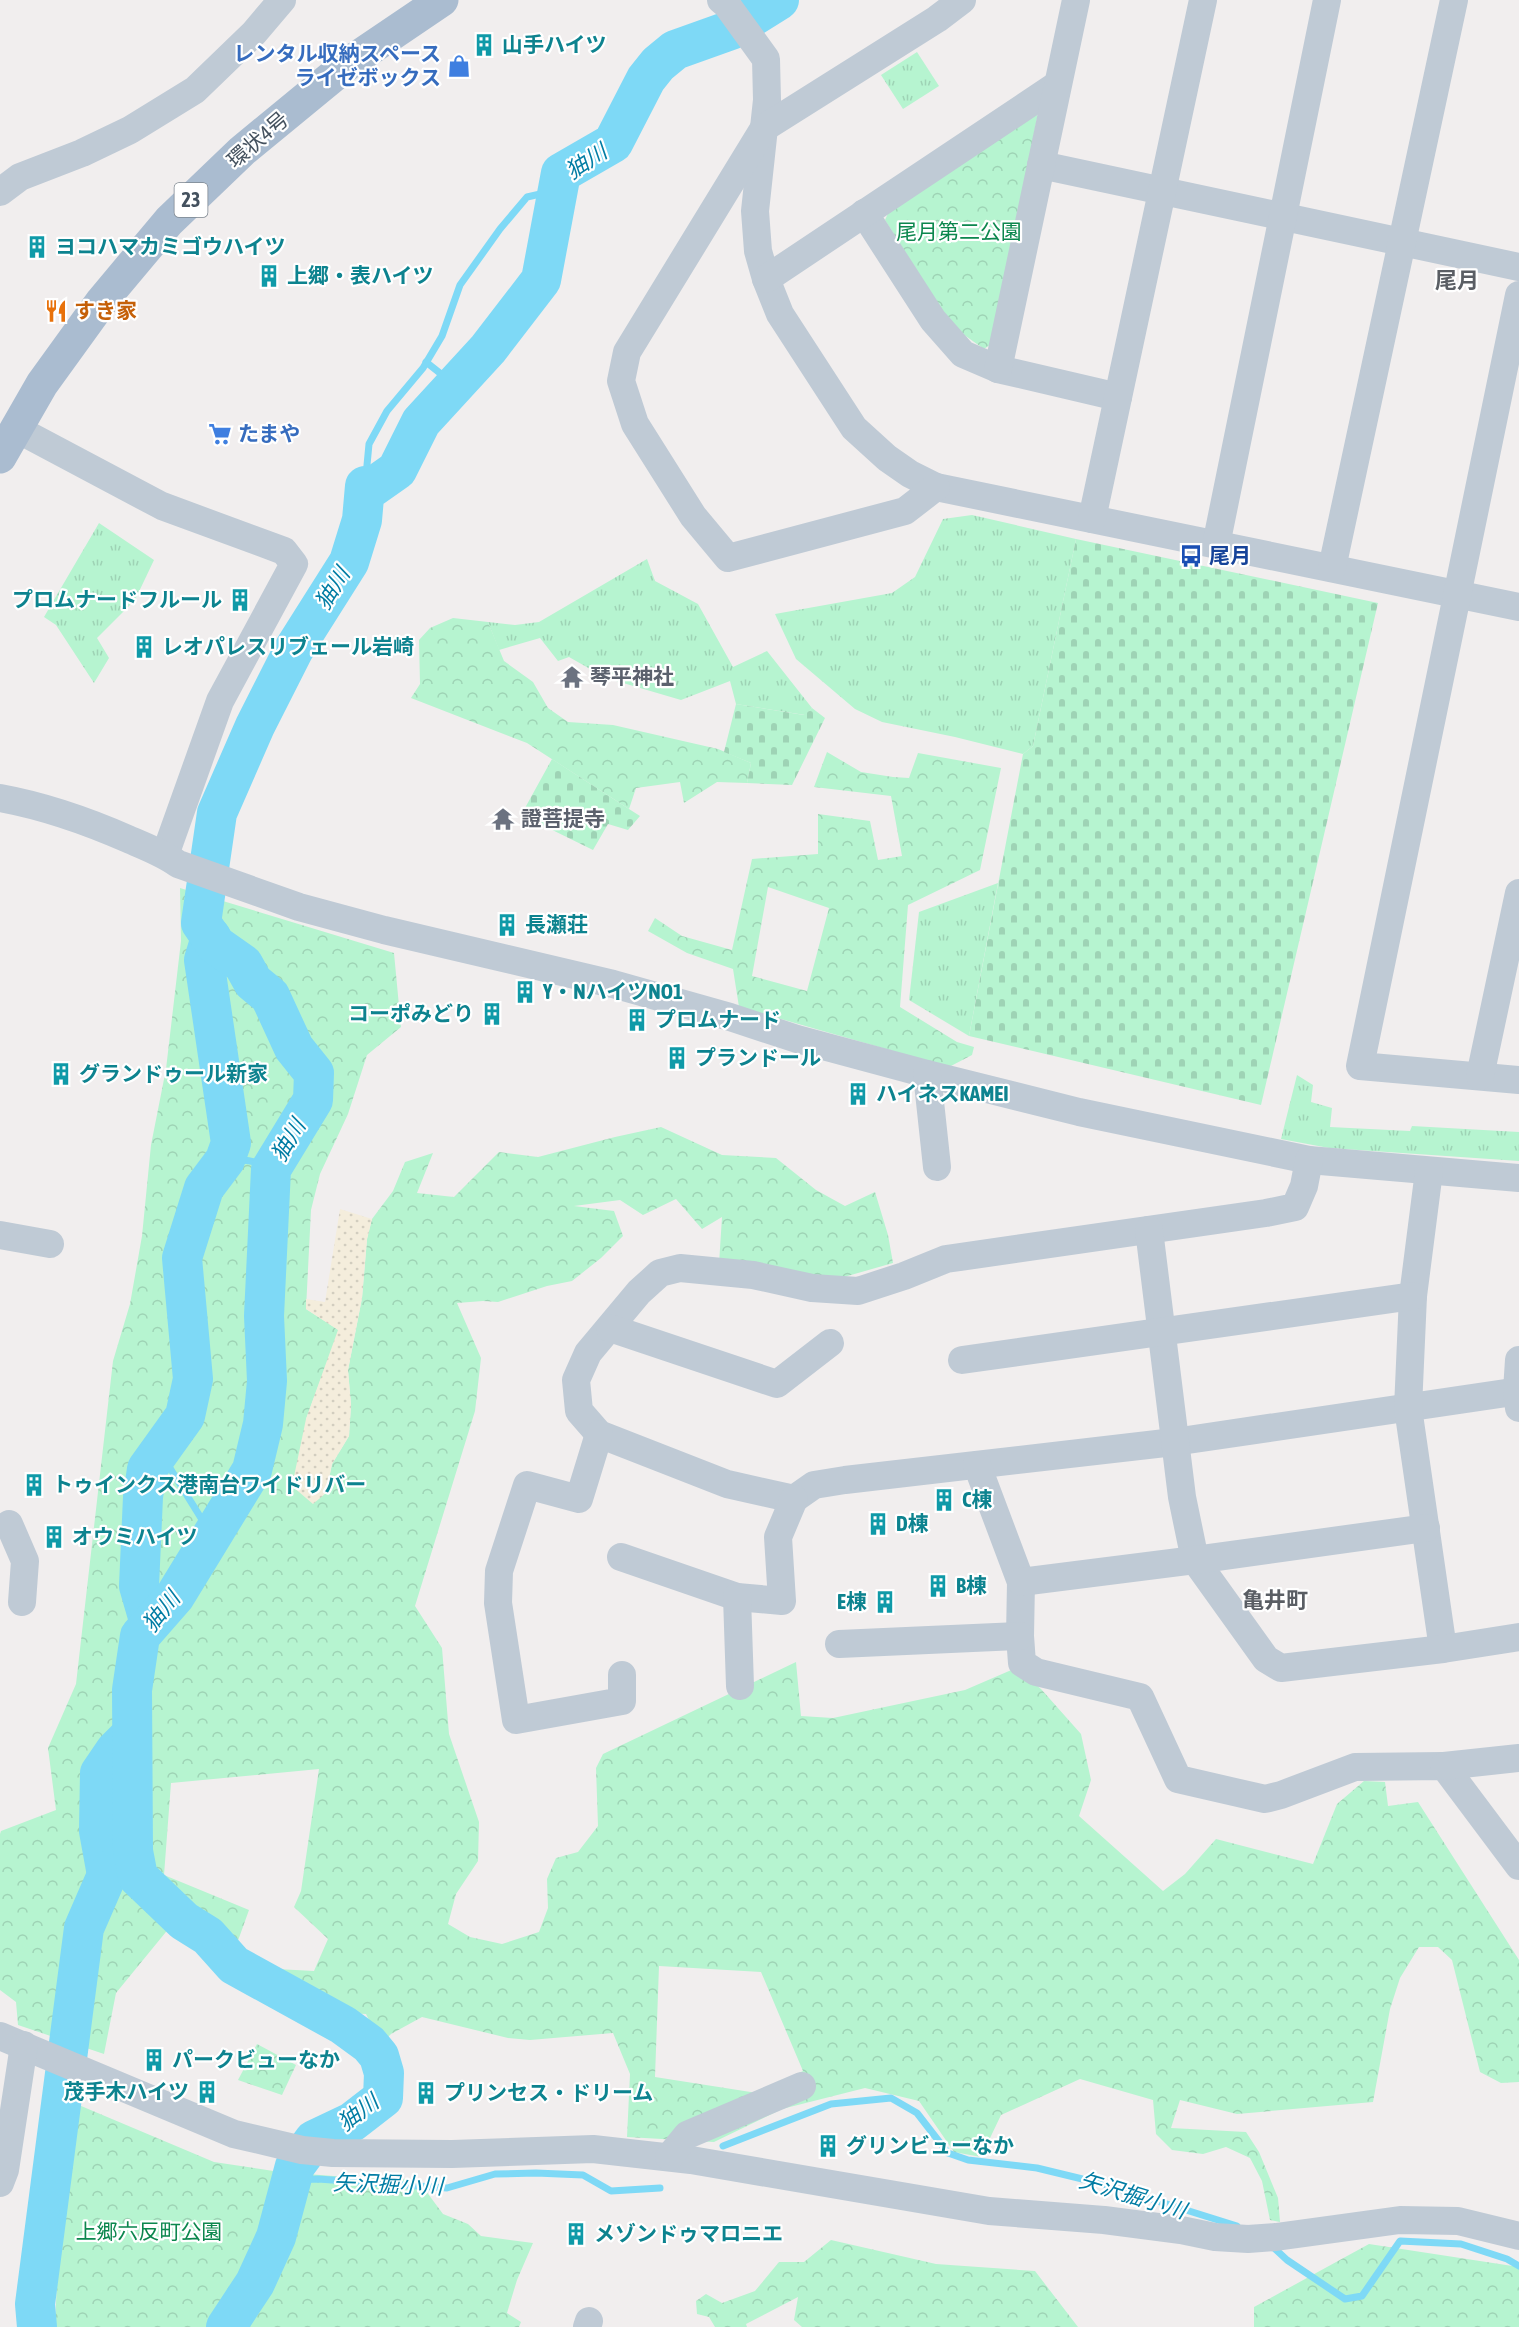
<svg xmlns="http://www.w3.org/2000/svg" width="1519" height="2327" viewBox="0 0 1519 2327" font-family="'Asap Condensed','Noto Sans JP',sans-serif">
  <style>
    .grass { fill: url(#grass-tufts) }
    .forest { fill: url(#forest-crowns); fill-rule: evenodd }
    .sand { fill: url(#sand-dots) }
    .cemetery { fill: url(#cemetery-stones) }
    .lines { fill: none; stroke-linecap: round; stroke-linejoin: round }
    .stream { stroke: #7ed9f6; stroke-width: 7 }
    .river { stroke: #7ed9f6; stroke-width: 40 }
    .minor { stroke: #bfcad5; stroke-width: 28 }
    .major { stroke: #aabcd0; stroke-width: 33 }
    .labels { text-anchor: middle; stroke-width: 4.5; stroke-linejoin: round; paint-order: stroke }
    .shield { fill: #fff; stroke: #7c858e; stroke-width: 1.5 }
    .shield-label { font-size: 20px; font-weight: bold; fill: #44515e }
    .culture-label { font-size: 21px; font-weight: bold; fill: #0d838f; stroke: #fff; text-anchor: start }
    .shop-label { font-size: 21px; font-weight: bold; fill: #366cbe; stroke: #fff; text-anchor: end }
    .street-label { font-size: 21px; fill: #44515e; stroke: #fff }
    .park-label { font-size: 21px; fill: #0c874e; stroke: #fff }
    .food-label { font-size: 21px; font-weight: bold; fill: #c56008; stroke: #fff; text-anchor: start }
    .transit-label { font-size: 21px; font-weight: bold; fill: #164399; stroke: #fff; text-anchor: start }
    .worship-label { font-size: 21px; font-weight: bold; fill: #5b616d; stroke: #fff; text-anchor: start }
    .water-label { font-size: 22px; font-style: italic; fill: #027da4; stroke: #fff }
    .neighbourhood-label { font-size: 22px; font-weight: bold; fill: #5a5e64; stroke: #fff }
  </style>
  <defs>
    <pattern id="grass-tufts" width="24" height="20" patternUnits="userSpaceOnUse" patternTransform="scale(1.5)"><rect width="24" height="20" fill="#b6f4d0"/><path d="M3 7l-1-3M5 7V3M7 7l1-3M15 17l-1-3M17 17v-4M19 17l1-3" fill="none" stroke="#9ed3b5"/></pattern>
    <pattern id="forest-crowns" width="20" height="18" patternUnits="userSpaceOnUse" patternTransform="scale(1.5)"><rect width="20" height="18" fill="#b6f4d0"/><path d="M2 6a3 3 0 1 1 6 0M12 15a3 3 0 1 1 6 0" fill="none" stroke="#9ed3b5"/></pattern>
    <pattern id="sand-dots" width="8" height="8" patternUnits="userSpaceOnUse" patternTransform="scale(1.5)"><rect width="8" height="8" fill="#f4eddc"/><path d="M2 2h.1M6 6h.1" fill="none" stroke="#d2cdbf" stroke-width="1.8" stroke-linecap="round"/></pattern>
    <pattern id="cemetery-stones" width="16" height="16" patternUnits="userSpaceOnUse" patternTransform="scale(1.5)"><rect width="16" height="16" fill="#b6f4d0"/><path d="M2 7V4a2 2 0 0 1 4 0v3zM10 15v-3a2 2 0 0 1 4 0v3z" fill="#9ed3b5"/></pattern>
  </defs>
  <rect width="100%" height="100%" fill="#f1eeee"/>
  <g class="grass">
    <path d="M917,52L939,86L903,109L881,75Z"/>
    <path d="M972,515L1076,539L1033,746L1023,754L955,737L882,722L855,709L796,659L775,614L892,593L915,577L943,519Z"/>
    <path d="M99,523L154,560L135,600L97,638L109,658L94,683L56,625L44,617Z"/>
    <path d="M647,559L655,581L698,604L733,667L767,651L812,708L805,715L736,704L730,681L681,700L606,678L569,657L558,661L540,638L499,650L488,622L515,625L539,622Z"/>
    <path d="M998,883L969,1036L909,1000L919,912Z"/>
    <path d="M1297,1075L1313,1085L1311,1102L1332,1108L1330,1127L1410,1131L1412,1126L1519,1132V1161L1329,1148L1281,1139Z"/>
  </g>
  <g class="forest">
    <path d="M1038,113L994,342L984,349L960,332L941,309L885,220L890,209Z"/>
    <path d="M453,618L488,622L504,661L533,682L548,708L568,722L613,725L718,749L751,763L747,783L717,782L684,803L680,782L636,788L629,809L527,743L411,698L420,684L419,640L430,628Z"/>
    <path d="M827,752L861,772L893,777L909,778L918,753L1001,768L980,870L908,905L900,1007L957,1042L974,1047L972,1055L949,1067L739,1007L733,969L687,953L648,931L655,918L682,936L732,950L752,859L818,854V814L870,821L878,860L902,856L891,796L814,787ZM768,887L829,908L807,991L752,976Z"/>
    <path d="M180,888L394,953L401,1027L367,1055L348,1114L320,1174L311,1210L306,1309L339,1330L306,1419L326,1493L332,1464L349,1436L351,1405L348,1370L362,1298L367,1239L372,1219L393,1191L405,1162L433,1153L417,1193L454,1197L499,1152L538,1157L615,1137L661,1127L722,1155L776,1158L816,1190L845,1206L875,1192L888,1235L893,1263L830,1281L719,1264L722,1217L702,1229L676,1199L643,1215L620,1200L574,1206L614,1211L623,1236L601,1258L572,1281L547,1286L498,1302L483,1301L457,1303L481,1358L475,1411L415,1606L442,1648L449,1734L479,1822L478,1861L456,1894L448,1924L470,1937L502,1944L539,1932L548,1908L547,1879L556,1858L578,1852L598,1826L596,1768L603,1754L796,1662L801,1716L833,1718L965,1690L1016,1668L1041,1689L1081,1734L1091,1780L1079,1816L1163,1891L1185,1874L1216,1839L1313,1864L1337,1804L1364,1781L1385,1782L1388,1806L1418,1802L1519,1960V2082L1501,2083L1480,2072L1452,1960L1438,1947H1419L1400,1978L1390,2009L1373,2102L1237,2114L1180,2100L1171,2128L1246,2132L1259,2152L1278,2198L1280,2222L1270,2220L1262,2181L1250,2158L1226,2147L1203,2154L1172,2150L1156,2134L1153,2100L1080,2079L1001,2115L981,2157L954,2152L919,2101L865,2088L782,2109L714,2142L627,2137L630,2074L613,2033L530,2040L508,2038L422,2017L391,2034L381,2044L366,2014L345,2013L310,2000L273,1992L232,1968L216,1955L170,1927L116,1993L104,2054L18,2025L16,2002L0,1990V1834L1,1831L56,1810L48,1748L76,1684L113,1361L130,1304L142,1236L151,1145L166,1069L181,941ZM319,1769L301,1891L294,1907L328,1939L314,1971L277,1969L235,1949L249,1910L164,1875L171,1783ZM659,1966L761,1972L803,2071L757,2093L655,2077Z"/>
    <path d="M257,2044L296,2065L282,2095L238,2080Z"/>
    <path d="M74,2103L214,2162L280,2172L361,2178L417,2179L443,2214L468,2224L481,2236L533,2243L517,2280L507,2313L521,2322L519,2327H55L60,2210Z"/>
    <path d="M831,2240L936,2264L1035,2271L1078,2327H802L794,2320L798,2297L746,2324L747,2327H715L709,2317L697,2314L696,2301L706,2294L722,2303L755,2291L779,2262H804Z"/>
    <path d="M1369,2244L1519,2267V2327H1254V2307Z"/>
  </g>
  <path class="sand" d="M340,1209L372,1219L367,1239L362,1298L348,1370L351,1405L349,1436L332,1464L326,1493L313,1504L292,1486L306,1419L338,1330L306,1309V1299L325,1302Z"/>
  <g class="cemetery">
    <path d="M1076,539L1378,603L1261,1105L969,1036L1023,754L1033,746Z"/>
    <path d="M736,704L804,715L812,708L825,718L792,785L747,783L751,763L724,752Z"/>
    <path d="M552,759L629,809L640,816L628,830L608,824L593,850L534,821L520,817Z"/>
  </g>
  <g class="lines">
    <g class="stream">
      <path d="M426,362L455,385"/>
      <path d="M365,486L369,444L387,411L423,368L442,336L460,285L500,229L527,197L558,190"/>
      <path d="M225,1160C243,1159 255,1160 271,1169"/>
      <path d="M160,1452L206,1526L215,1531"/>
      <path d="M723,2146L831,2104L891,2098L917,2113L948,2153L968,2160L1037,2168L1103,2184L1237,2226"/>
      <path d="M291,2180L318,2179L447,2188L495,2174L536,2173L583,2175L611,2191L660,2188"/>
      <path d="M1272,2246L1287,2260L1345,2299L1362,2296L1400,2241L1461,2244L1507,2259L1519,2266"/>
    </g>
    <g class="river">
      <path d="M150,1624L139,1586L143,1497L147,1469L185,1416L193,1379L182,1258L204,1188L225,1160L231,1143L204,960L211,937"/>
      <path d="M107,1875L99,1831L100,1773L115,1751L131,1735"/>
      <path d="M37,2327L35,2304L84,1928L107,1875L133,1851"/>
      <path d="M226,2327L255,2283L276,2237L295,2166L314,2140L352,2122L383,2098L384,2073L379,2056L369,2044L343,2025L234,1965L208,1936L184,1921L138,1877L133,1851L132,1690L140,1636L175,1596L252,1470L263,1424L267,1381L264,1316L271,1169L313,1100L314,1073L294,1048L270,996L253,982L243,964L216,945L201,923L217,813L255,726L294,649L349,562L362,520L365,486L370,489L397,470L421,422L488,349L541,280L561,173L613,143L646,79L658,64L675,50L731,30L779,0"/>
    </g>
    <g class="minor">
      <path d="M721,0L727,5L766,59L767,100L755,211L758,251L766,279L780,314L854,428L887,458L910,474L936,487L1519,607"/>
      <path d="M1041,165L1519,267"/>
      <path d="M0,192L20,177L82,153L130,130L195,90L254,33L282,0"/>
      <path d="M864,213L933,320L963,354L998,369L1118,397"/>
      <path d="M766,279L1057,85"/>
      <path d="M1519,295L1360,1066L1519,1080"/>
      <path d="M998,369L1076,0"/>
      <path d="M15,428L162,506L284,551L294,564L220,701L165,855"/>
      <path d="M936,487L905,511L728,558L693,516L635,424L621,381L627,352L764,128L937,19L962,0"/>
      <path d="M1092,519L1203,0"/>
      <path d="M1216,545L1327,0"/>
      <path d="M1332,568L1454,0"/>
      <path d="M0,798C44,806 87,821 128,839C146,847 163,853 178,864L299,907L384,930L613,984L730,1017L797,1039L927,1074L1079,1112L1309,1160L1519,1178"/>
      <path d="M927,1074L937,1167"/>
      <path d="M1480,1076L1519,893"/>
      <path d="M1309,1160L1304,1186L1295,1207L1266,1213L946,1259L904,1276L858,1291L812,1288L753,1275L680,1268L660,1273L639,1292L588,1353L576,1380L579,1411L599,1434L727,1484L794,1499L814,1485L845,1480L1174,1442L1519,1391"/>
      <path d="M1429,1171L1413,1296L1408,1408L1443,1649"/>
      <path d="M1149,1230L1182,1497L1195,1560L1266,1659L1281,1668L1443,1649L1519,1637"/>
      <path d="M0,1235L50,1244"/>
      <path d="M610,1328L777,1384L830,1343"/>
      <path d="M962,1360L1413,1296"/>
      <path d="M1519,1360L1517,1391L1519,1408"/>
      <path d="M599,1434L579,1499L527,1485L499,1571L498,1603L516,1720L622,1701V1675"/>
      <path d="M977,1465L1021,1582L1020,1636L1022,1663L1036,1672L1140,1697L1178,1779L1265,1799L1281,1795L1355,1767L1444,1766L1519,1866"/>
      <path d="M9,1524L25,1561L22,1602"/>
      <path d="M621,1557L737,1597L782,1601L778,1537L794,1499"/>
      <path d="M1021,1582L1195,1560L1426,1528"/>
      <path d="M737,1597L740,1686"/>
      <path d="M839,1644L1020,1636"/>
      <path d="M1444,1766L1519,1758"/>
      <path d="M0,2036L234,2134L302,2150L333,2153L452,2154L593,2149L691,2160L989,2211L1104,2220L1181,2230L1215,2237L1248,2239L1276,2237L1400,2220L1458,2221L1519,2236"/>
      <path d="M669,2157L687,2135L802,2086"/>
      <path d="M0,2183L5,2170L24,2045"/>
      <path d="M587,2327L589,2321"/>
    </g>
    <path class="major" d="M0,457L42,384L102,301L169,221L242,151L349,63L442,0"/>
  </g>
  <defs>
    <g id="building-bare" transform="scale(1.8)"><path d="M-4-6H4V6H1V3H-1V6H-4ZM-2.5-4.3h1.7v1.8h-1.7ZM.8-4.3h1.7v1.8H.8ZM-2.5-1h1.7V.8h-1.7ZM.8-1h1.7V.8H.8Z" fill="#0f9aa8" stroke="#fff" stroke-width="2.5" paint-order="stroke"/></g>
    <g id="shop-bare" transform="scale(1.8)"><path d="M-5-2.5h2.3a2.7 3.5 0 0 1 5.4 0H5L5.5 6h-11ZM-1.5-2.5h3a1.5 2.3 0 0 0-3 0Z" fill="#3f7fe0" stroke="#fff" stroke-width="2.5" paint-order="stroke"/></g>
    <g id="restaurant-bare" transform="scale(1.8)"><path d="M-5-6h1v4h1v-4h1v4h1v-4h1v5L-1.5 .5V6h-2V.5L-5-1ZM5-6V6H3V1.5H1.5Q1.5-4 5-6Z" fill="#e8710a" stroke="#fff" stroke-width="2.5" paint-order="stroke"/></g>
    <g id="supermarket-bare" transform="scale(1.8)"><path d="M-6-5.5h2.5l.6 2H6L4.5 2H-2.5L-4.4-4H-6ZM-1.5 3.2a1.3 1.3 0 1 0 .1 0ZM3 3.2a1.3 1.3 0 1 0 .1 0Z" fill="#3f7fe0" stroke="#fff" stroke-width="2.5" paint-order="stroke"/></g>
    <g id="bus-bare" transform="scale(1.8)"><path d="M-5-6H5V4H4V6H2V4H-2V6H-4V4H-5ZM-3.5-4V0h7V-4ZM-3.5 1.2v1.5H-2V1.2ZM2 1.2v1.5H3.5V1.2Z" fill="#1a4fb4" stroke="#fff" stroke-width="2.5" paint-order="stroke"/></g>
    <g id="temple-bare" transform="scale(1.8)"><path d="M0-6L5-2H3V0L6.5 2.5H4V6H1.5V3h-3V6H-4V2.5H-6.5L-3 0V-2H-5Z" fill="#6b7280" stroke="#fff" stroke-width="2.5" paint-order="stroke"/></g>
  </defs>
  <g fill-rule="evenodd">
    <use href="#building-bare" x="484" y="45"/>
    <use href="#shop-bare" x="459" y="66"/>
    <use href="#building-bare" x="37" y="247"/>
    <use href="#building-bare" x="269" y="276"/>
    <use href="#restaurant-bare" x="56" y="311"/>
    <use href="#supermarket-bare" x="220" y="434"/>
    <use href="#bus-bare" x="1191" y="556"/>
    <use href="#building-bare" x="240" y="600"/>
    <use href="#building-bare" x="144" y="647"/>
    <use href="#temple-bare" x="572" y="677"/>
    <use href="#temple-bare" x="503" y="819"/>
    <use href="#building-bare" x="507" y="925"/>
    <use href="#building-bare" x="525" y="992"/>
    <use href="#building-bare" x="492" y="1014"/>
    <use href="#building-bare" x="637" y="1020"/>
    <use href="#building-bare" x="677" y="1058"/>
    <use href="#building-bare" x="61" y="1074"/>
    <use href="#building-bare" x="858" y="1094"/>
    <use href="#building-bare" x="34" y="1485"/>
    <use href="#building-bare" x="944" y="1500"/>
    <use href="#building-bare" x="878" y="1524"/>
    <use href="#building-bare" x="54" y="1537"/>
    <use href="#building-bare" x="938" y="1586"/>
    <use href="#building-bare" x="885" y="1602"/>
    <use href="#building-bare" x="154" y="2060"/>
    <use href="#building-bare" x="207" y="2092"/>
    <use href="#building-bare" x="426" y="2093"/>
    <use href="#building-bare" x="828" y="2146"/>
    <use href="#building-bare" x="576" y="2234"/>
  </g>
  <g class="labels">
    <rect class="shield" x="174.5" y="183" width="33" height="34" rx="4.5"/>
    <g class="shield-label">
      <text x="191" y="207">23</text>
    </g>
    <g class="culture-label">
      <text x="502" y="52">山手ハイツ</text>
      <text x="55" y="254">ヨコハマカミゴウハイツ</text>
      <text x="287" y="283">上郷・表ハイツ</text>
      <text x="222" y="607" text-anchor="end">プロムナードフルール</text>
      <text x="162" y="654">レオパレスリブェール岩崎</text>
      <text x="525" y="932">長瀬荘</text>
      <text x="543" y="999">Y・NハイツNO1</text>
      <text x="474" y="1021" text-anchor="end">コーポみどり</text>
      <text x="655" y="1027">プロムナード</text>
      <text x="695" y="1065">プランドール</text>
      <text x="79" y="1081">グランドゥール新家</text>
      <text x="876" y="1101">ハイネスKAMEI</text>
      <text x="52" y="1492">トゥインクス港南台ワイドリバー</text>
      <text x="962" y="1507">C棟</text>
      <text x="896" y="1531">D棟</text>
      <text x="72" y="1544">オウミハイツ</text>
      <text x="956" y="1593">B棟</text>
      <text x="867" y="1609" text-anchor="end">E棟</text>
      <text x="172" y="2067">パークビューなか</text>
      <text x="189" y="2099" text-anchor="end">茂手木ハイツ</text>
      <text x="444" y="2100">プリンセス・ドリーム</text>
      <text x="846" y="2153">グリンビューなか</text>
      <text x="594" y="2241">メゾンドゥマロニエ</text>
    </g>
    <g class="shop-label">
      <text x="441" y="61">レンタル収納スペース<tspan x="441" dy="24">ライゼボックス</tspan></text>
      <text x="238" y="441" text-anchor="start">たまや</text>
    </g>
    <g class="street-label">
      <text transform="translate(258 140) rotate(-41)" y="7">環状4号</text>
    </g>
    <g class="park-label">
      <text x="959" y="239">尾月第二公園</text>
      <text x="149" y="2239">上郷六反町公園</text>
    </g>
    <g class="food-label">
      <text x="74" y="318">すき家</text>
    </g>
    <g class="transit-label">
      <text x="1209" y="563">尾月</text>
    </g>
    <g class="worship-label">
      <text x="590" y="684">琴平神社</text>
      <text x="521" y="826">證菩提寺</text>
    </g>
    <g class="water-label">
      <text transform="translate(586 161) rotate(-33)" y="8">㹨川</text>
      <text transform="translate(332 588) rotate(-58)" y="8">㹨川</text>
      <text transform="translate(288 1140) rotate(-59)" y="8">㹨川</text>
      <text transform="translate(161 1611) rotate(-51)" y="8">㹨川</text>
      <text transform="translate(358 2112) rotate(-37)" y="8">㹨川</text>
      <text transform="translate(388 2184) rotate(2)" y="8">矢沢掘小川</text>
      <text transform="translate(1133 2195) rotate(17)" y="8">矢沢掘小川</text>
    </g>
    <g class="neighbourhood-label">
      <text x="1457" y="288">尾月</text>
      <text x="1275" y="1608">亀井町</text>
    </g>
  </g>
</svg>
